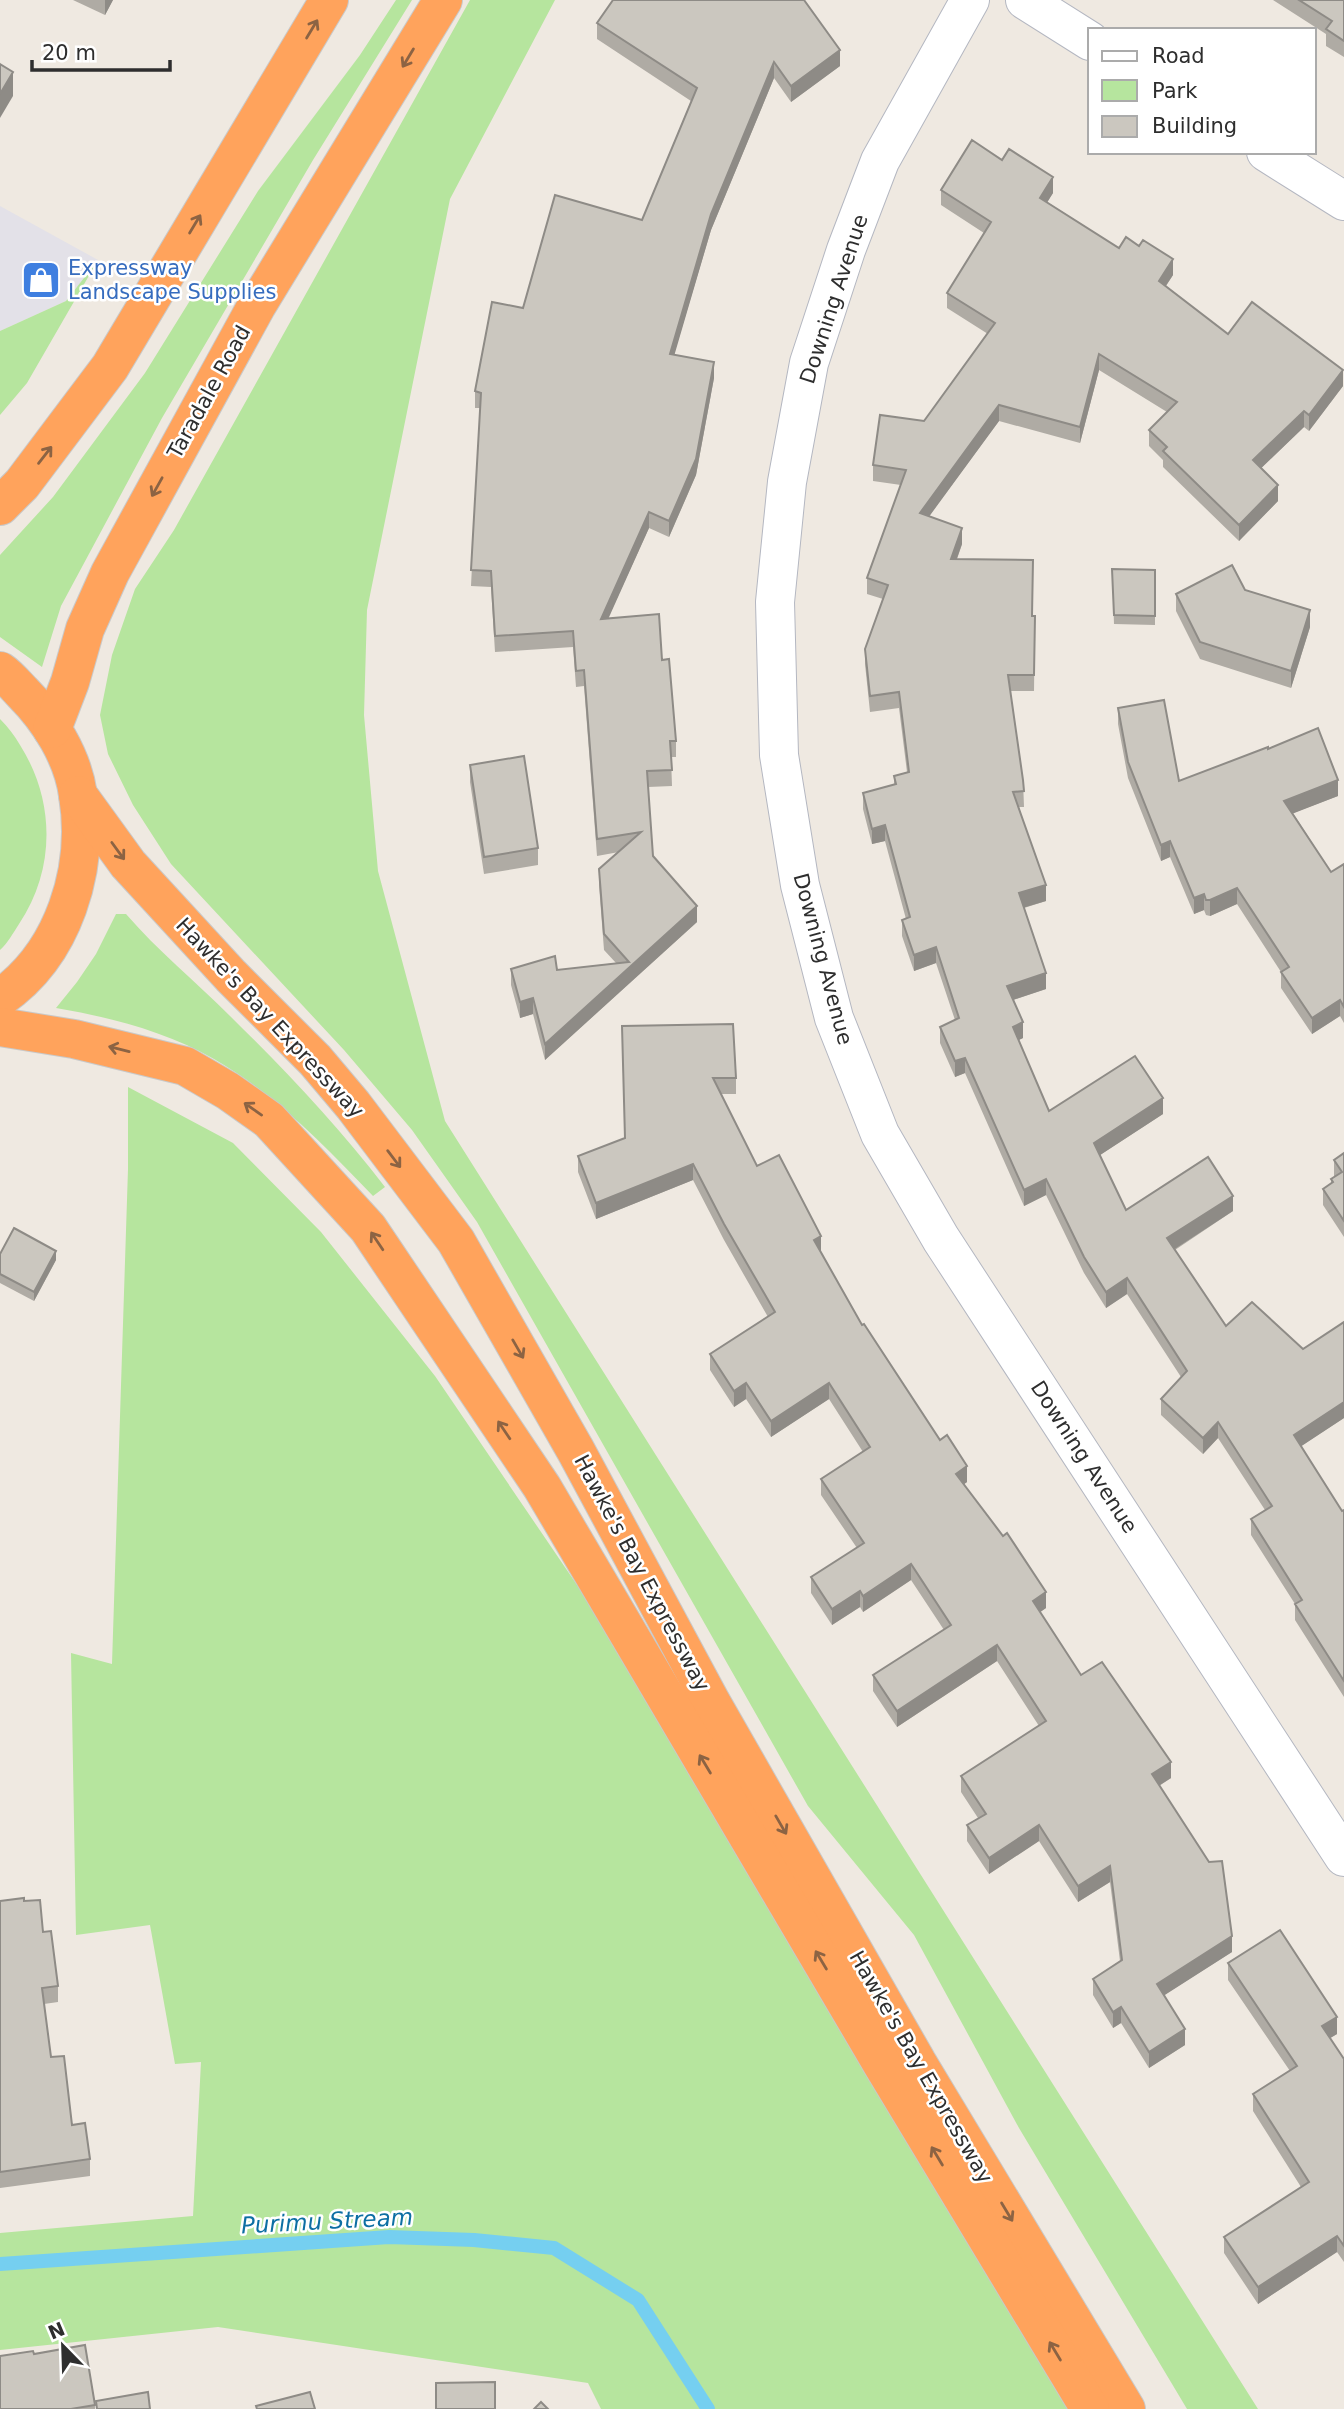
<svg xmlns="http://www.w3.org/2000/svg" width="1344" height="2409" viewBox="0 0 1344 2409" font-family="'DejaVu Sans',sans-serif">
  <style>
    .industrial { fill: #e3e1e8 }
    .green { fill: #b6e59e }
    .lines { fill: none; stroke-linecap: round; stroke-linejoin: round }
    .stream { stroke: #75cff0; stroke-width: 14 }
    .minor-casing { stroke: #b4b7c1; stroke-width: 40 }
    .highway-casing { stroke: #c9c9c9; stroke-width: 40 }
    .minor { stroke: #fff; stroke-width: 38 }
    .highway { stroke: #ffa35c; stroke-width: 38 }
    .wall { fill: #afaba4 }
    .shaded-wall { fill: #8e8b86 }
    .building { fill: #cbc7bf; stroke: #8e8b86; stroke-width: 2 }
    .oneway { stroke: #8c6343 }
    .labels { text-anchor: middle; stroke-width: 5; stroke-linejoin: round; paint-order: stroke }
    .shop-label { font-size: 21px; fill: #366cbe; stroke: #fff; text-anchor: start }
    .street-label { font-size: 21px; fill: #2e2e2e; stroke: #fff }
    .water-label { font-size: 23px; font-style: italic; fill: #0d6fa3; stroke: #fff }
  </style>
  <rect width="100%" height="100%" fill="#efe9e1"/>
  <path class="industrial" d="M0,206L98,260L66,301L0,331Z"/>
  <g class="green">
    <path d="M396,0H412L313,160L162,418L61,606L42,667L0,637V555L53,497L145,373L258,191L360,55Z"/>
    <path d="M470,0H555L450,199L367,610L364,715L378,871L445,1121L1258,2409H1187L1019,2128L914,1935L808,1806L477,1222L412,1130L344,1050L171,864L133,805L108,754L100,715L112,655L135,589L174,530Z"/>
    <path d="M98,260L27,383L0,415V331L66,301Z"/>
    <path d="M0,719C8,727 14,735 20,745C55,800 56,869 19,924C13,933 8,943 0,950Z"/>
    <path d="M116,914H126C158,951 195,981 230,1016C285,1070 338,1126 385,1187L373,1196C325,1146 275,1094 214,1059C167,1032 110,1017 56,1008L77,982L96,954Z"/>
    <path d="M128,1087L233,1143L321,1232L435,1376L626,1657L1081,2409H601L588,2383L218,2327L0,2350V2233L193,2216L201,2062L175,2064L150,1925L76,1935L71,1653L112,1664L128,1169Z"/>
  </g>
  <g class="lines">
    <path class="stream" d="M0,2264L389,2237L474,2240L554,2248L638,2300L708,2409"/>
    <g class="minor-casing">
      <g id="minor">
        <path d="M970,0L880,161L846,250L809,363L787,482L775,602L779,755L800,885L834,1018L880,1134L941,1239L1344,1857"/>
        <path d="M1025,0L1090,41"/>
        <path d="M1266,152L1344,201"/>
      </g>
    </g>
    <g class="highway-casing">
      <g id="highway">
        <path d="M0,506L22,484L110,367L329,0"/>
        <path d="M0,671C9,677 16,686 23,693C49,719 73,757 78,795C90,869 64,954 0,998"/>
        <path d="M52,729L70,682L85,629L110,573L257,305L443,0"/>
        <path d="M78,795L128,864L231,976L315,1060L353,1105L456,1241L576,1451L711,1702L917,2062L1126,2409"/>
        <path d="M0,1027L74,1039L185,1066L228,1091L269,1120L368,1228L542,1487L882,2064L1090,2409"/>
      </g>
    </g>
    <use href="#minor" class="minor"/>
    <use href="#highway" class="highway"/>
  </g>
  <g class="wall">
    <path d="M73,0H113L105,15Z"/>
    <path d="M1273,0H1344V57L1326,46V34Z"/>
    <path d="M597,23L840,66L791,102L774,78L711,230L674,354L714,378L696,475L669,537L649,528L608,618L662,660L676,741V757H671L672,786L648,787L653,856L697,922L545,1060L533,1014L520,1018L511,985V969L557,970L616,963L604,950L599,885V869L619,852L597,856L584,686L576,687L573,647L495,652L491,587L471,586L480,408H475V391L523,308L642,220L691,101L597,39Z"/>
    <path d="M941,190L1053,193L1047,202L1119,248L1173,275L1166,286L1228,334L1343,386L1309,431L1304,427L1261,468L1278,501L1239,541L1163,467V460L1149,446V430L1167,412L1099,370L1080,443L999,421L929,516L962,544L957,559L1032,616H1035L1034,691H1010L1023,780L1024,807H1019L1046,901L1024,908L1046,989L1013,1000L1023,1038L1018,1040L1049,1111L1163,1114L1100,1155L1126,1210L1233,1211L1175,1250L1226,1326L1303,1349L1344,1322V1418L1301,1446L1342,1511L1344,1510V1697L1295,1620V1604L1251,1535V1519L1265,1510L1218,1438L1203,1454L1161,1415V1399L1181,1377L1127,1294L1106,1308L1084,1273L1046,1195L1024,1206L965,1073L955,1077L940,1043V1027L955,1020L936,963L914,971L902,936V920L906,919L885,841L872,844L863,809V793L894,785V776L907,772L899,708L870,712L865,664V649L883,599L867,594V578L901,485L873,481V465L924,421L988,334L947,308V293L984,233L941,205Z"/>
    <path d="M1112,569L1155,570V625L1114,624Z"/>
    <path d="M1176,594L1310,627L1291,688L1200,659L1176,611Z"/>
    <path d="M1118,708L1179,781L1268,749L1338,796L1293,813L1331,872L1344,864V1023L1340,1016L1312,1034L1281,988V972L1237,904L1210,916L1206,915L1204,910L1194,914L1170,857L1161,861L1128,778L1118,724Z"/>
    <path d="M470,765L538,848V865L484,874L470,782Z"/>
    <path d="M622,1042L736,1078V1094H721L757,1166L821,1252L862,1325L967,1482L964,1484L1046,1608L1040,1612L1081,1675L1171,1778L1159,1786L1232,1952L1164,1995L1185,2045L1149,2068L1121,2023L1113,2028L1093,1995V1979L1120,1961L1110,1882L1078,1902L1039,1841L989,1874L967,1841V1825L978,1818L961,1792V1776L1039,1726L997,1661L897,1727L873,1691V1675L944,1630L911,1580L863,1612L860,1607L832,1625L811,1593V1577L857,1548L821,1495V1479L863,1452L829,1399L771,1437L746,1399L734,1407L710,1370V1354L768,1317L724,1240L693,1180L596,1219L578,1172V1156L625,1138Z"/>
    <path d="M1344,1153V1237L1323,1205V1189L1331,1184V1179L1334,1177V1160Z"/>
    <path d="M0,1254L56,1260L34,1301L0,1283Z"/>
    <path d="M0,1901H24L43,1932L58,1986V2002L44,2004L51,2057L72,2125L90,2159V2176L0,2188Z"/>
    <path d="M1228,1963L1337,2034L1330,2038L1344,2059V2262L1337,2252L1258,2304L1224,2253V2237L1301,2187L1253,2111V2094L1290,2071L1228,1980Z"/>
    <path d="M34,2354L95,2405V2409H0Z"/>
  </g>
  <g class="shaded-wall">
    <path d="M105,0H113L105,15Z"/>
    <path d="M840,50V66L791,102V86Z"/>
    <path d="M774,62V78L711,230L670,370V354L711,214Z"/>
    <path d="M13,72V96L0,118V94Z"/>
    <path d="M1053,177V193L1040,214V198Z"/>
    <path d="M1173,259V275L1159,296V281Z"/>
    <path d="M1099,354V370L1080,443V427Z"/>
    <path d="M714,362V378L696,475L669,537V521Z"/>
    <path d="M1343,370V386L1309,431V415Z"/>
    <path d="M999,405V421L920,529V513Z"/>
    <path d="M1304,411V427L1253,476V460Z"/>
    <path d="M1278,485V501L1239,541V525Z"/>
    <path d="M649,512V528L601,635V619Z"/>
    <path d="M962,528V544L951,575V559Z"/>
    <path d="M1310,610V627L1291,688V671Z"/>
    <path d="M1338,780V796L1284,817V801Z"/>
    <path d="M885,825V841L872,844V829Z"/>
    <path d="M1170,841V857L1161,861V845Z"/>
    <path d="M1046,885V901L1019,909V893Z"/>
    <path d="M1237,888V904L1210,916V900Z"/>
    <path d="M1204,894V910L1194,914V898Z"/>
    <path d="M697,906V922L545,1060V1044Z"/>
    <path d="M936,947V963L914,971V955Z"/>
    <path d="M1046,973V989L1007,1002V986Z"/>
    <path d="M533,998V1014L520,1018V1002Z"/>
    <path d="M1340,1000V1016L1312,1034V1018Z"/>
    <path d="M1023,1022V1038L1013,1043V1027Z"/>
    <path d="M965,1058V1073L955,1077V1061Z"/>
    <path d="M1163,1098V1114L1094,1159V1143Z"/>
    <path d="M693,1164V1180L596,1219V1203Z"/>
    <path d="M1046,1179V1195L1024,1206V1190Z"/>
    <path d="M1233,1196V1211L1167,1254V1238Z"/>
    <path d="M821,1236V1252L814,1240Z"/>
    <path d="M56,1251V1260L34,1301V1292Z"/>
    <path d="M1127,1278V1294L1106,1308V1292Z"/>
    <path d="M746,1383V1399L734,1407V1391Z"/>
    <path d="M829,1383V1399L771,1437V1421Z"/>
    <path d="M1344,1402V1418L1294,1451V1435Z"/>
    <path d="M1218,1422V1438L1203,1454V1438Z"/>
    <path d="M967,1466V1482L956,1490V1474Z"/>
    <path d="M911,1564V1580L863,1612V1596Z"/>
    <path d="M860,1591V1607L832,1625V1609Z"/>
    <path d="M1046,1592V1608L1033,1617V1601Z"/>
    <path d="M997,1645V1661L897,1727V1711Z"/>
    <path d="M1171,1762V1778L1152,1790V1774Z"/>
    <path d="M1039,1825V1841L989,1874V1858Z"/>
    <path d="M1110,1866V1882L1078,1902V1886Z"/>
    <path d="M1232,1936V1952L1157,2000V1984Z"/>
    <path d="M1121,2007V2023L1113,2028V2012Z"/>
    <path d="M1337,2017V2034L1322,2043V2026Z"/>
    <path d="M1185,2029V2045L1149,2068V2052Z"/>
    <path d="M1337,2236V2252L1258,2304V2287Z"/>
  </g>
  <g class="building">
    <path d="M613,0H804L840,50L791,86L774,62L711,214L670,354L714,362L696,459L669,521L649,512L601,619L659,614L662,660L669,659L676,741H670L672,770L647,771L653,856L697,906L545,1044L533,998L520,1002L511,969L555,956L557,970L629,962L604,934L599,869L641,832L597,839L584,670L576,671L573,631L495,636L491,571L471,570L481,393L475,391L492,302L523,308L555,195L642,220L697,88L597,23Z"/>
    <path d="M1299,0H1344V41L1326,29L1332,21Z"/>
    <path d="M0,64L13,72L0,94Z"/>
    <path d="M972,140L1002,160L1009,149L1053,177L1040,198L1119,248L1126,237L1139,246L1143,240L1173,259L1159,281L1228,334L1252,302L1343,370L1309,415L1304,411L1253,460L1278,485L1239,525L1163,451L1167,447L1149,430L1177,402L1099,354L1080,427L999,405L920,513L962,528L951,559L1033,560L1032,616H1035L1034,675H1008L1023,780L1024,791L1013,792L1046,885L1019,893L1046,973L1007,986L1023,1022L1013,1027L1049,1111L1135,1056L1163,1098L1094,1143L1126,1210L1208,1157L1233,1196L1167,1238L1226,1326L1252,1302L1303,1349L1344,1322V1402L1294,1435L1342,1511L1344,1510V1681L1295,1604L1302,1600L1251,1519L1272,1506L1218,1422L1203,1438L1161,1399L1187,1371L1127,1278L1106,1292L1084,1257L1046,1179L1024,1190L965,1058L955,1061L940,1027L959,1018L936,947L914,955L902,920L910,917L885,825L872,829L863,793L896,784L894,776L909,772L899,692L870,696L865,649L888,585L867,578L906,470L873,465L880,415L924,421L995,323L947,293L991,222L941,190Z"/>
    <path d="M1232,565L1245,590L1310,610L1291,671L1200,642L1176,594Z"/>
    <path d="M1112,569L1155,570V616L1114,615Z"/>
    <path d="M1164,700L1179,781L1268,747V749L1318,728L1338,780L1284,801L1331,872L1344,864V1007L1340,1000L1312,1018L1281,972L1289,967L1237,888L1210,900H1206L1204,894L1194,898L1170,841L1161,845L1128,762L1118,708Z"/>
    <path d="M524,756L538,848L484,857L470,765Z"/>
    <path d="M733,1024L736,1078H713L757,1166L779,1155L821,1236L814,1240L862,1325L864,1324L940,1440L947,1435L967,1466L956,1474L1003,1536L1007,1533L1046,1592L1033,1601L1081,1675L1102,1662L1171,1762L1152,1774L1209,1862L1222,1861L1232,1936L1157,1984L1185,2029L1149,2052L1121,2007L1113,2012L1093,1979L1122,1960L1110,1866L1078,1886L1039,1825L989,1858L967,1825L986,1814L961,1776L1046,1721L997,1645L897,1711L873,1675L951,1625L911,1564L863,1596L860,1591L832,1609L811,1577L864,1543L821,1479L870,1447L829,1383L771,1421L746,1383L734,1391L710,1354L775,1312L724,1224L693,1164L596,1203L578,1156L625,1138L622,1026Z"/>
    <path d="M1344,1153V1221L1323,1189L1333,1182L1331,1179L1342,1172L1334,1160Z"/>
    <path d="M14,1228L56,1251L34,1292L0,1274V1254Z"/>
    <path d="M24,1898V1901L40,1900L43,1932L51,1931L58,1986L42,1988L51,2057L64,2056L72,2125L85,2123L90,2159L0,2172V1901Z"/>
    <path d="M1280,1930L1337,2017L1322,2026L1344,2059V2246L1337,2236L1258,2287L1224,2237L1309,2182L1253,2094L1297,2066L1228,1963Z"/>
    <path d="M85,2345L95,2405L71,2409H0V2356L33,2351L34,2354Z"/>
    <path d="M495,2382V2409H436V2383Z"/>
    <path d="M148,2392L150,2409H97L96,2401Z"/>
    <path d="M310,2392L315,2409H257L256,2406Z"/>
    <path d="M541,2402L548,2409H534Z"/>
  </g>
  <defs><path id="oneway-shaft" d="M-6 0H5M1.5-3L5.5 0L1.5 3" fill="none" stroke-width="1.6" stroke-linecap="round" stroke-linejoin="round" transform="scale(1.75)"/></defs>
  <g class="oneway">
    <use href="#oneway-shaft" transform="translate(312 29) rotate(-59)"/>
    <use href="#oneway-shaft" transform="translate(408 58) rotate(121)"/>
    <use href="#oneway-shaft" transform="translate(195 224) rotate(-59)"/>
    <use href="#oneway-shaft" transform="translate(45 455) rotate(-52)"/>
    <use href="#oneway-shaft" transform="translate(157 487) rotate(119)"/>
    <use href="#oneway-shaft" transform="translate(118 851) rotate(54)"/>
    <use href="#oneway-shaft" transform="translate(119 1049) rotate(-166)"/>
    <use href="#oneway-shaft" transform="translate(253 1109) rotate(-145)"/>
    <use href="#oneway-shaft" transform="translate(394 1159) rotate(53)"/>
    <use href="#oneway-shaft" transform="translate(377 1241) rotate(-124)"/>
    <use href="#oneway-shaft" transform="translate(518 1349) rotate(60)"/>
    <use href="#oneway-shaft" transform="translate(504 1430) rotate(-124)"/>
    <use href="#oneway-shaft" transform="translate(705 1764) rotate(-121)"/>
    <use href="#oneway-shaft" transform="translate(781 1825) rotate(60)"/>
    <use href="#oneway-shaft" transform="translate(821 1960) rotate(-121)"/>
    <use href="#oneway-shaft" transform="translate(937 2156) rotate(-121)"/>
    <use href="#oneway-shaft" transform="translate(1007 2212) rotate(59)"/>
    <use href="#oneway-shaft" transform="translate(1055 2351) rotate(-121)"/>
  </g>
  <defs>
    <g id="shop-square" transform="scale(2.0125)"><rect x="-9" y="-9" width="18" height="18" rx="4" fill="#3f7fe0" stroke="#fff"/><path d="M-5-2.5h2.3a2.7 3.5 0 0 1 5.4 0H5L5.5 6h-11ZM-1.5-2.5h3a1.5 2.3 0 0 0-3 0Z" fill="#fff"/></g>
  </defs>
  <g fill-rule="evenodd">
    <use href="#shop-square" x="41" y="280"/>
  </g>
  <g class="labels">
    <g class="shop-label">
      <text x="68" y="275">Expressway<tspan x="68" dy="24">Landscape Supplies</tspan></text>
    </g>
    <g class="street-label">
      <text transform="translate(834 299) rotate(-72)" y="7">Downing Avenue</text>
      <text transform="translate(209 392) rotate(-61)" y="7">Taradale Road</text>
      <text transform="translate(823 959) rotate(75)" y="7">Downing Avenue</text>
      <text transform="translate(270 1018) rotate(47)" y="7">Hawke's Bay Expressway</text>
      <text transform="translate(1084 1457) rotate(57)" y="7">Downing Avenue</text>
      <text transform="translate(642 1573) rotate(62)" y="7">Hawke's Bay Expressway</text>
      <text transform="translate(921 2067) rotate(60)" y="7">Hawke's Bay Expressway</text>
    </g>
    <g class="water-label">
      <text transform="translate(327 2221) rotate(-3)" y="8">Purimu Stream</text>
    </g>
  </g>
  <rect x="1088" y="28" width="228" height="126" fill="#ffffff" stroke="#ababab" stroke-width="2"/>
  <rect x="1102" y="51" width="35" height="10" fill="#ffffff" stroke="#ababab" stroke-width="2"/>
  <text x="1152" y="63" font-size="21" fill="#2e2e2e">Road</text>
  <rect x="1102" y="80" width="35" height="21" fill="#b6e59e" stroke="#ababab" stroke-width="2"/>
  <text x="1152" y="98" font-size="21" fill="#2e2e2e">Park</text>
  <rect x="1102" y="116" width="35" height="21" fill="#cbc7bf" stroke="#ababab" stroke-width="2"/>
  <text x="1152" y="133" font-size="21" fill="#2e2e2e">Building</text>
  <g transform="translate(63 2346) rotate(337)" stroke="#ffffff" stroke-width="5" paint-order="stroke">
  <path d="M0-5L12 26L0 18L-12 26Z" fill="#2e2e2e"/>
  <text y="-10" font-size="19" font-weight="bold" text-anchor="middle" fill="#2e2e2e">N</text>
  </g>
  <path d="M32 60v10h138v-10" fill="none" stroke="#2e2e2e" stroke-width="3.5"/>
  <text x="42" y="60" font-size="21" fill="#2e2e2e" stroke="#ffffff" stroke-width="5" paint-order="stroke">20 m</text>
</svg>
